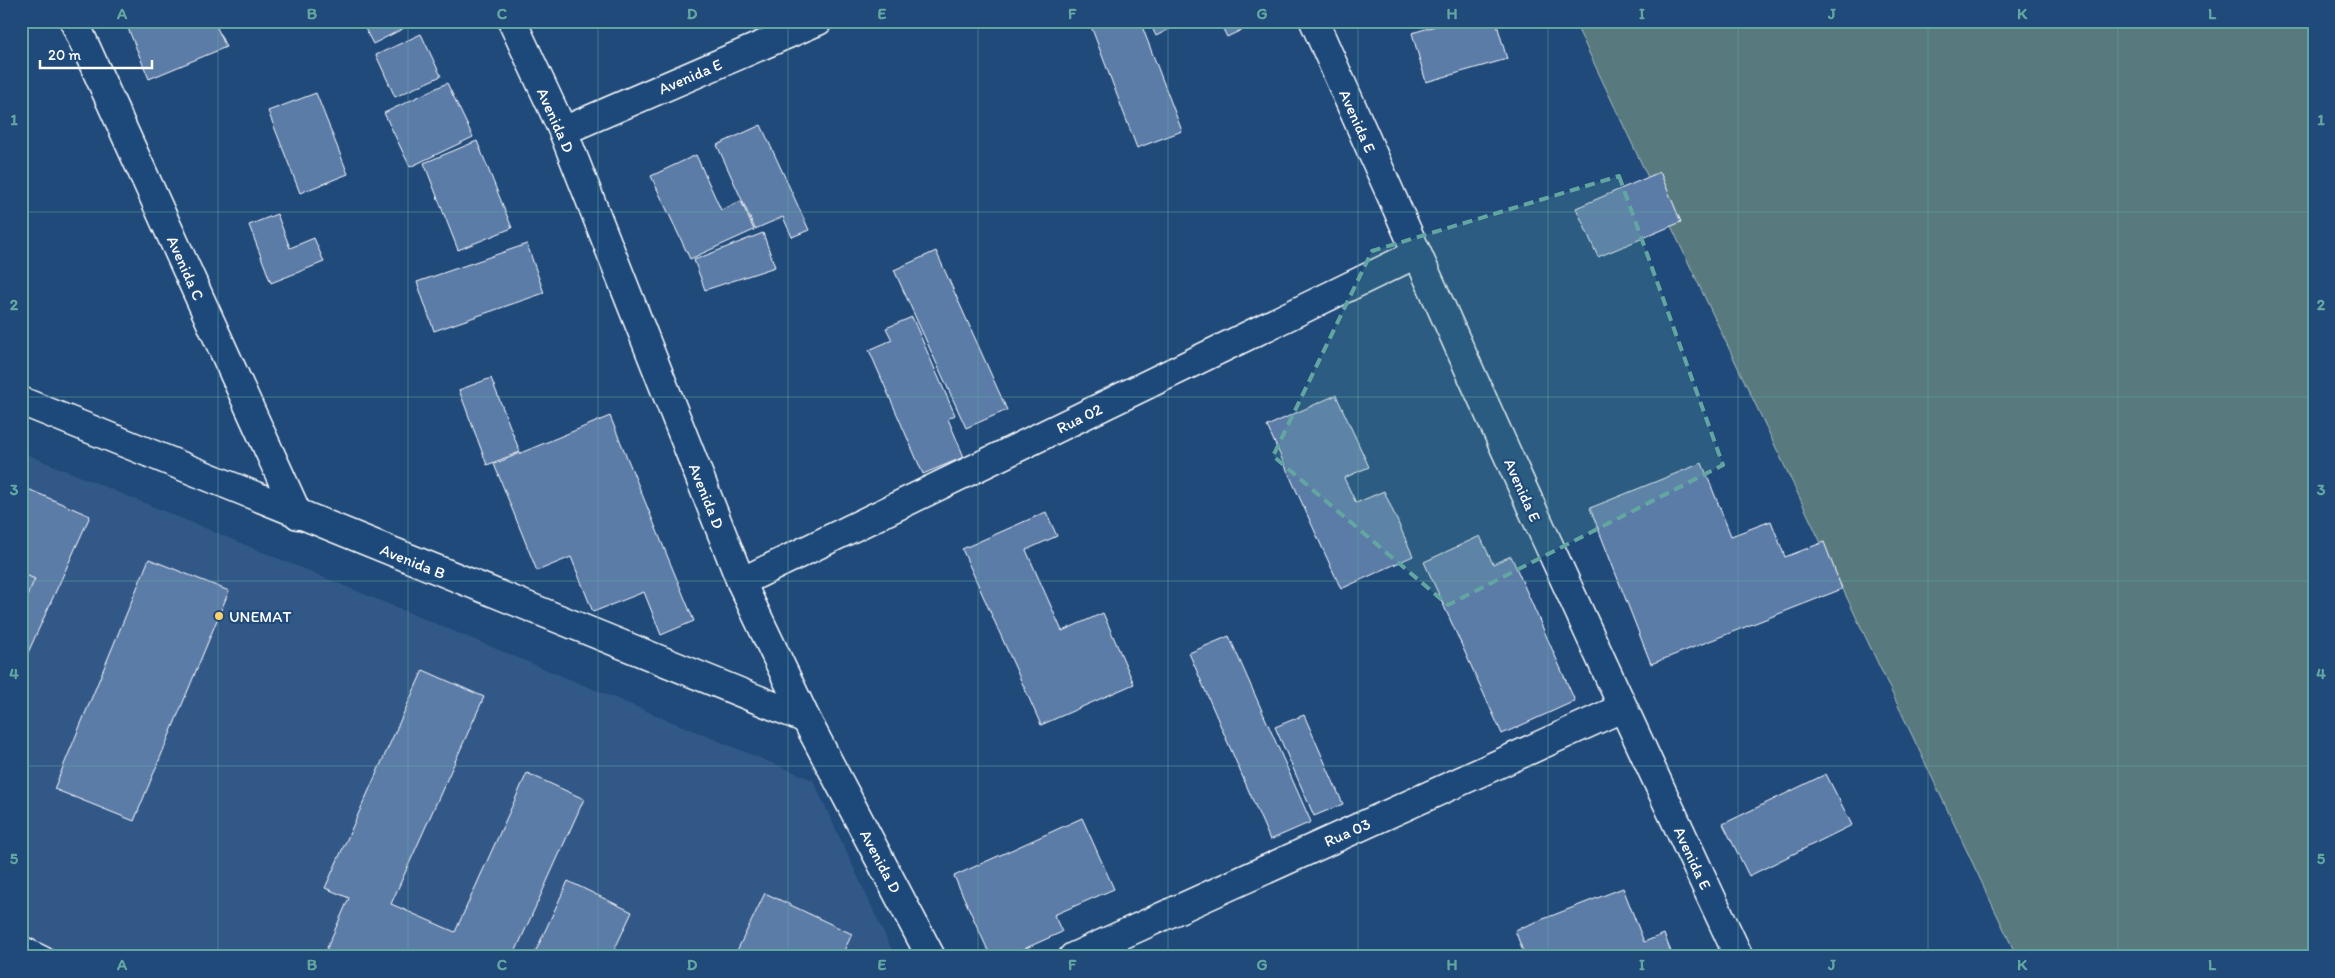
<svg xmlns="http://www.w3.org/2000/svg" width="2335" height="978" viewBox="0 0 2335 978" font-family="Itim,sans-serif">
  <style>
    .built { fill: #315988 }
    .green { fill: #597a7f; stroke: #acbcbf }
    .building { fill: #5b7ba8; stroke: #fff }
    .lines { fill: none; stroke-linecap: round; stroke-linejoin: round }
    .lane-casing { stroke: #fff; stroke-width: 22 }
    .street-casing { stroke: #fff; stroke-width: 31 }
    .lane { stroke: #1f4a7a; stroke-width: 19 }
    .street { stroke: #1f4a7a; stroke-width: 28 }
    .marked { fill: #63a6a1; fill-opacity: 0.2; stroke: #63a6a1; stroke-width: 4; stroke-dasharray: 10 6; stroke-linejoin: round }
    .grid { fill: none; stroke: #63a6a1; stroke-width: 1; stroke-opacity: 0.55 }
    .poi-dot { fill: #ffd166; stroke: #1f4a7a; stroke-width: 2 }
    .labels { text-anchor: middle; stroke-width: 4.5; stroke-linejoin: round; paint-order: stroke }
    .street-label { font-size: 16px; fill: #fff; stroke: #1f4a7a }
    .poi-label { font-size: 16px; fill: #fff; stroke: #1f4a7a; text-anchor: start }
    .neatline { fill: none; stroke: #63a6a1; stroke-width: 2 }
    .grid-label { font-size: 16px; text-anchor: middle; font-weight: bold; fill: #63a6a1 }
  </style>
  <rect width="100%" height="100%" fill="#1f4a7a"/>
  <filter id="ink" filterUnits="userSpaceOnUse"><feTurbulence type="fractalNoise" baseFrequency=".02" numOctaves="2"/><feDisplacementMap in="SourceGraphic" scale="10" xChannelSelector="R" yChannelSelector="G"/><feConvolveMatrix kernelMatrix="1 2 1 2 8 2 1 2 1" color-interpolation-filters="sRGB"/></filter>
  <g filter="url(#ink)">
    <path class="built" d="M21,452L813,780L895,957H21Z"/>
    <path class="green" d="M1574,21H2314V957H2017Z"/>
    <g class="building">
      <path d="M125,21H214L226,47L149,79Z"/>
      <path d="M361,21H408L410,25L373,44Z"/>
      <path d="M1089,21H1140L1182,131L1137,148Z"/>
      <path d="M1149,21H1185L1156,36Z"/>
      <path d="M1219,21H1260L1227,37Z"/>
      <path d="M1452,21H1496L1507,59L1426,82L1412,33Z"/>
      <path d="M421,34L441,76L395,97L376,55Z"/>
      <path d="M447,83L473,137L410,167L384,113Z"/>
      <path d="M316,93L348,174L300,193L268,111Z"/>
      <path d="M761,125L809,230L792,237L783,217L755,229L717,145Z"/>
      <path d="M477,141L512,228L458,250L424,163Z"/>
      <path d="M696,155L721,210L741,201L754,230L690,259L651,176Z"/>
      <path d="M1660,172L1681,222L1598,257L1576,208Z"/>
      <path d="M277,214L290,248L314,238L324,262L271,283L249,225Z"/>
      <path d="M763,233L775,267L705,290L694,260Z"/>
      <path d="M527,244L544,293L434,331L417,282Z"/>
      <path d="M936,251L1007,410L966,428L894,270Z"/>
      <path d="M912,317L955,415L948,419L964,457L923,474L869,350L892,340L886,328Z"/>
      <path d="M491,378L520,452L487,465L459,390Z"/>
      <path d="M1336,395L1369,467L1344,478L1356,503L1384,491L1413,556L1341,589L1267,426Z"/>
      <path d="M610,416L694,621L661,635L644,592L593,612L571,557L537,571L494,464Z"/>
      <path d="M1702,463L1731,536L1771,521L1785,557L1824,542L1842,589L1651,664L1590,508Z"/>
      <path d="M21,486L90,516L21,668Z"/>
      <path d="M1046,512L1057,536L1026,550L1062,631L1103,613L1134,684L1041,725L962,549Z"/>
      <path d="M1480,536L1493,564L1511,556L1575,701L1502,734L1424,562Z"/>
      <path d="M149,559L229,591L134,821L54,789Z"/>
      <path d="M21,573L35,579L21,608Z"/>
      <path d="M1229,636L1311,822L1270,840L1189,653Z"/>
      <path d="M423,670L484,697L391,904L455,932L527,773L584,799L513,957H342L326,950L349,898L325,888Z"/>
      <path d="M1304,715L1343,804L1314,816L1275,727Z"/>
      <path d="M1826,774L1852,825L1749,876L1723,824Z"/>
      <path d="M1082,818L1114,889L1054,915L1062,932L1006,957H991L954,876Z"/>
      <path d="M568,881L632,912L611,957H533Z"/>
      <path d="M1623,888L1644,942L1664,934L1673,957H1525L1515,930Z"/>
      <path d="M765,893L852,934L841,957H734Z"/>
    </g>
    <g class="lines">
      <g class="lane-casing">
        <path id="lane" d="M21,945L45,957"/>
      </g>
      <g class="street-casing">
        <g id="street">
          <path d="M74,21L298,515"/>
          <path d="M512,21L563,131L741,582L806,719L931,957"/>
          <path d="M1314,21C1452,335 1594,647 1739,957"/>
          <path d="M563,131L818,21"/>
          <path d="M21,401L806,719"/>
          <path d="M741,582L1416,254"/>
          <path d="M1073,957L1622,708"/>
        </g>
      </g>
      <use href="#lane" class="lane"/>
      <use href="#street" class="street"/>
    </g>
  </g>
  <path class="marked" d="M1619,176L1723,465L1448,605L1273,456L1372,251Z"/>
  <path class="grid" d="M218,21V957M408,21V957M598,21V957M788,21V957M978,21V957M1168,21V957M1358,21V957M1548,21V957M1738,21V957M1928,21V957M2118,21V957M21,212H2314M21,397H2314M21,581H2314M21,766H2314"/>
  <circle class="poi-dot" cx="219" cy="616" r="5"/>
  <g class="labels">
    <g class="street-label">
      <text transform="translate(690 76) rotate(-23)" y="6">Avenida E</text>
      <text transform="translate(556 120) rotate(66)" y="6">Avenida D</text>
      <text transform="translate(1358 121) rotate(66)" y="6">Avenida E</text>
      <text transform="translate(186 268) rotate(66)" y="6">Avenida C</text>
      <text transform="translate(1079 418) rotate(-26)" y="6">Rua 02</text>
      <text transform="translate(1523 490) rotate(66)" y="6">Avenida E</text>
      <text transform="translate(707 496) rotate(68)" y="6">Avenida D</text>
      <text transform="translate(413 561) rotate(22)" y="6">Avenida B</text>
      <text transform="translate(1347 832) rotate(-24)" y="6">Rua 03</text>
      <text transform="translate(1693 858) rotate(65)" y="6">Avenida E</text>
      <text transform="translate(881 861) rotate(62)" y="6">Avenida D</text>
    </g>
    <g class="poi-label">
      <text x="229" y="622">UNEMAT</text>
    </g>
  </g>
  <rect width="2335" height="978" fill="none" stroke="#1f4a7a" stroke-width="55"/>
  <path d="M40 60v8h112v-8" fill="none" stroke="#ffffff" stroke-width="2.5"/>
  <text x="48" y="60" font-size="15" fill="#ffffff" stroke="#1f4a7a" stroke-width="4" paint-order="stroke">20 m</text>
  <rect x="28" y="28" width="2280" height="922" class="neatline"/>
  <g class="grid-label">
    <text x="122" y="19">A</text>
    <text x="312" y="19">B</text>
    <text x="502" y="19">C</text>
    <text x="692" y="19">D</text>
    <text x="882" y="19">E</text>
    <text x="1072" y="19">F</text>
    <text x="1262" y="19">G</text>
    <text x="1452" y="19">H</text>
    <text x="1642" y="19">I</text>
    <text x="1832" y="19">J</text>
    <text x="2022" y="19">K</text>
    <text x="2212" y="19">L</text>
    <text x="14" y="125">1</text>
    <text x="2321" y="125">1</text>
    <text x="14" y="310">2</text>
    <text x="2321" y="310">2</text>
    <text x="14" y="495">3</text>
    <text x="2321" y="495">3</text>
    <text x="14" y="679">4</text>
    <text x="2321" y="679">4</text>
    <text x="14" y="864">5</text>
    <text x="2321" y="864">5</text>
    <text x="122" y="970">A</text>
    <text x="312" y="970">B</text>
    <text x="502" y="970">C</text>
    <text x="692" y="970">D</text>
    <text x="882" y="970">E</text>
    <text x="1072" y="970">F</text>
    <text x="1262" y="970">G</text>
    <text x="1452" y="970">H</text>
    <text x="1642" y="970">I</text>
    <text x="1832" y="970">J</text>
    <text x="2022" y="970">K</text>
    <text x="2212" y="970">L</text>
  </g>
</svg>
